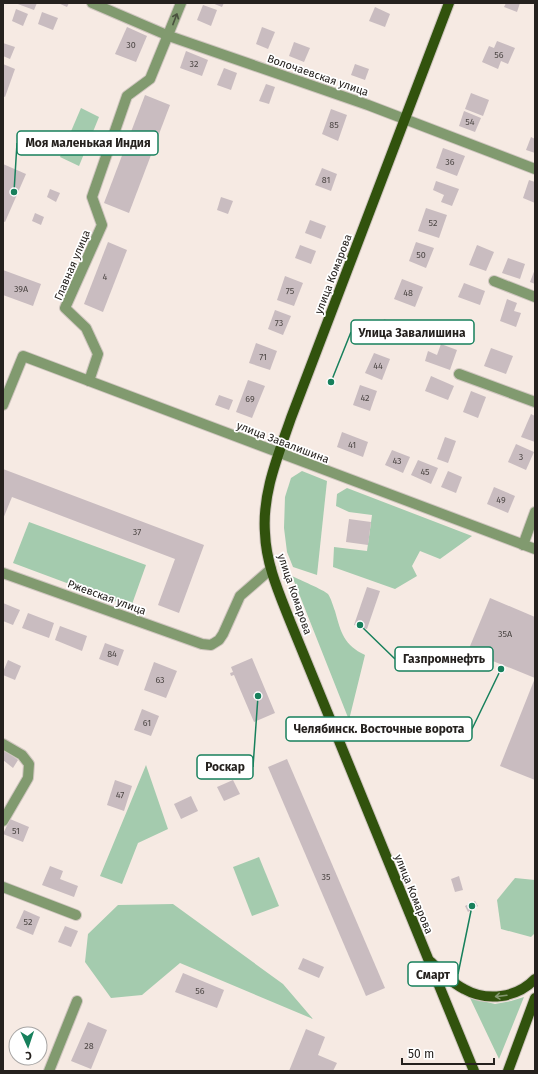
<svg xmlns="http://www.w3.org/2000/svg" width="538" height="1074" viewBox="0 0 538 1074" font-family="'Fira Sans',sans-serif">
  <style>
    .green { fill: #a4cbae }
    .building { fill: #c9bcc0 }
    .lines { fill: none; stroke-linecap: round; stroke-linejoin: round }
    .minor-casing { stroke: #d0c6c0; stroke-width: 12 }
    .major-casing { stroke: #d0c6c0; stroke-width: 12 }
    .minor { stroke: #819a6f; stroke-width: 10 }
    .major { stroke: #31520d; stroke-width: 10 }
    .oneway { stroke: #4a513e }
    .oneway2 { stroke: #83976e }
    .labels { text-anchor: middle; stroke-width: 3.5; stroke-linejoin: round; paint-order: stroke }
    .number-label { font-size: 9px; fill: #4e4846 }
    .street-label { font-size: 11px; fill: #25211e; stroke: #fff }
    .leader { fill: none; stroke: #17805c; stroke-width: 1.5 }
    .callout-dot { fill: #17805c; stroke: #fff; stroke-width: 1.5 }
    .callout { fill: #fff; stroke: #17805c; stroke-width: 1.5 }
    .callout-label { font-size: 12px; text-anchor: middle; font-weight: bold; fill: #25211e }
  </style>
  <rect width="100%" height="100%" fill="#f6eae3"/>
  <g class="green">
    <path d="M81,108L99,117L79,166L60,157Z"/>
    <path d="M302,471L327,481L317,575L293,567L287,552L284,528L285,497L291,478Z"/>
    <path d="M347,488L472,536L440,559L420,551L412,566L417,576L395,589L333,567L334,547L367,551L372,515L349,512L336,506L337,494Z"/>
    <path d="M29,522L146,565L131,607L13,563Z"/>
    <path d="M292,576C298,579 324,590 328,594C331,598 333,606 335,611C341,633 344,645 365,655L349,720Z"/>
    <path d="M146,765L168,829L138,843L122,884L100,876Z"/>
    <path d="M259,857L279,906L252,916L233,867Z"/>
    <path d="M515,878L535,880V933L531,937L501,929L497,900Z"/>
    <path d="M173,904L283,984L313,1019L180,963L142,995L111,998L85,962L88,934L118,905Z"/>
    <path d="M524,997L499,1059L470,998L495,1004L511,1001Z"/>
  </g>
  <g class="building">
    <path d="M15,3H37L34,10Z"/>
    <path d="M58,3H69L67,7Z"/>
    <path d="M212,3H224L222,7Z"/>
    <path d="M506,3H520L517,12L504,7Z"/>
    <path d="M203,5L217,10L211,26L197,20Z"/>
    <path d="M375,7L390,14L385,27L369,21Z"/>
    <path d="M16,9L28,14L23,26L12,21Z"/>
    <path d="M42,12L58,18L53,30L38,24Z"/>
    <path d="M127,27L147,36L136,62L115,54Z"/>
    <path d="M262,27L275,32L268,49L256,44Z"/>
    <path d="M497,41L515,48L508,64L501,61L498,69L482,62L489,46L494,48Z"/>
    <path d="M294,42L310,48L304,62L289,56Z"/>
    <path d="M3,43L15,47L10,59L3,56Z"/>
    <path d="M186,51L208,60L202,76L180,68Z"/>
    <path d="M3,64L15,69L5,97L3,96Z"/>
    <path d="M355,64L369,69L365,80L351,75Z"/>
    <path d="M224,68L237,73L231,90L217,85Z"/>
    <path d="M266,84L275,87L269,104L259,101Z"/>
    <path d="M471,93L489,100L483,116L465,109Z"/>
    <path d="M145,95L170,105L129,213L104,203Z"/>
    <path d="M331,109L347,115L338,141L322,134Z"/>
    <path d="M464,111L481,118L475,132L459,126Z"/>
    <path d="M531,137L535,139V153L526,150Z"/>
    <path d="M443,148L465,156L457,176L436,168Z"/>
    <path d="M3,164L26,174L5,222L3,221Z"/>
    <path d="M322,168L337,174L331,191L315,185Z"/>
    <path d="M529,180L535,182V203L523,198Z"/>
    <path d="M436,181L459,189L452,206L441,202L444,195L433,190Z"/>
    <path d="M50,189L60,193L56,202L47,197Z"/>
    <path d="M221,197L233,201L228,214L217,210Z"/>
    <path d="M426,208L447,215L439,238L418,231Z"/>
    <path d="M35,213L44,217L41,225L32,221Z"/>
    <path d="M310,220L326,226L321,239L305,233Z"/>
    <path d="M108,242L127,250L103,312L84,304Z"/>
    <path d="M416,242L434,248L426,268L409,261Z"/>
    <path d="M300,245L316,251L311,264L295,258Z"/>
    <path d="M477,245L494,252L486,271L469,265Z"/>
    <path d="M508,258L525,264L520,279L502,273Z"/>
    <path d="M535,269V284L530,282Z"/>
    <path d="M3,270L41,284L33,306L3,295Z"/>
    <path d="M285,276L303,283L294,306L277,300Z"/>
    <path d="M402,279L423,287L415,307L394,299Z"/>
    <path d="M464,283L485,291L480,305L458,297Z"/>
    <path d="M507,299L517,303L514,311L521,313L516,327L500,321Z"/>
    <path d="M275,310L291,316L283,335L268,329Z"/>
    <path d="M384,319L400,325L394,341L378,336Z"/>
    <path d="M256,343L277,351L270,370L249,363Z"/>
    <path d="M441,344L457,350L450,370L425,361L428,351L437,355Z"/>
    <path d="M491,348L513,356L506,374L484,366Z"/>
    <path d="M374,353L390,359L382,380L365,373Z"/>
    <path d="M431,376L454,386L448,400L425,391Z"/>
    <path d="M248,380L265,386L252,418L236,412Z"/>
    <path d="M360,385L377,391L370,411L353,405Z"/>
    <path d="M471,391L486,397L478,418L463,412Z"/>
    <path d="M219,395L233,400L229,410L215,405Z"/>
    <path d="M531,414L535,416V442L521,437Z"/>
    <path d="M342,432L368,442L363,457L337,447Z"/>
    <path d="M445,437L456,441L448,463L437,459Z"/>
    <path d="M516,444L534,452L526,470L508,462Z"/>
    <path d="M392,450L410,457L403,473L385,465Z"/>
    <path d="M418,460L438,468L431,484L411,475Z"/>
    <path d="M3,469L204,545L179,613L158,605L175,559L12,497L3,519Z"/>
    <path d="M448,471L462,477L456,493L441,487Z"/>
    <path d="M494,487L515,496L508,513L487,504Z"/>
    <path d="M349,519L371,522L368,545L346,542Z"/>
    <path d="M367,587L380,591L367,629L354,625Z"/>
    <path d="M490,598L535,617V678L468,651Z"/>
    <path d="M3,603L20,610L13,625L3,621Z"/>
    <path d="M28,613L54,623L49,638L22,628Z"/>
    <path d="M60,626L87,636L82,651L55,640Z"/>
    <path d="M105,643L124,650L118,666L99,659Z"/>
    <path d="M252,658L275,713L254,722L234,675L231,676L230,673L233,672L231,667Z"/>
    <path d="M8,660L21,666L15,680L3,675V672Z"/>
    <path d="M154,662L177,671L166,698L144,690Z"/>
    <path d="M535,678V780L500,766Z"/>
    <path d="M142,709L159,716L151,736L134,730Z"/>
    <path d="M3,749L18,760L13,768L3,760Z"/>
    <path d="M287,759L385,988L366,996L268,767Z"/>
    <path d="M115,780L132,786L124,811L107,805Z"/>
    <path d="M233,780L240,794L224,801L217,787Z"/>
    <path d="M191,796L198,811L181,819L174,804Z"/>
    <path d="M10,819L29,827L23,842L3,834Z"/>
    <path d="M50,866L63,871L60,879L78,886L74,897L42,885Z"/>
    <path d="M459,876L463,890L455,892L451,879Z"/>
    <path d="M475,901L478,906L468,912L465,906Z"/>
    <path d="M24,910L40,917L33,935L16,928Z"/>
    <path d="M65,926L78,931L71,947L58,942Z"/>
    <path d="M303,958L324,967L319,978L298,969Z"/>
    <path d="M183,973L224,990L217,1008L175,992Z"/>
    <path d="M88,1022L107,1030L91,1069L71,1061Z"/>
    <path d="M306,1029L325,1037L318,1055L337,1063L333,1071H289Z"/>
  </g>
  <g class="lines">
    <g class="minor-casing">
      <g id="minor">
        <path d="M92,3L169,36L368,105L535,169"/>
        <path d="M494,281L535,297"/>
        <path d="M459,374L535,402"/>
        <path d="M89,381L98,354L86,328L65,308L102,225L92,197L127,96L150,79L181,3"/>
        <path d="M3,405L23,356L535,549"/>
        <path d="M523,545L535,512"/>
        <path d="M3,573L202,644L211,645L219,640L223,634L240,596L271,569"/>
        <path d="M3,744L22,755L29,764L28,778L3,821"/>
        <path d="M3,887L76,915"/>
        <path d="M49,1071L77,1001"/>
      </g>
    </g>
    <g class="major-casing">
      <g id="major">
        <path d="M449,3L291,418C278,456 262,493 265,533C266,564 279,593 290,621L474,1071"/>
        <path d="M431,962C441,972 452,983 464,989C487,1002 517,998 535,979"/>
        <path d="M508,1071L535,998"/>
      </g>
    </g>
    <use href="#minor" class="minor"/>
    <use href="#major" class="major"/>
  </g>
  <defs><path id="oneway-shaft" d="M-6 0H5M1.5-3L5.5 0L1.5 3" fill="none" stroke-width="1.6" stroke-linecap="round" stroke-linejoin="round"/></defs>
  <use class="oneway" href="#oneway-shaft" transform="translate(175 19) rotate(-69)"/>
  <use class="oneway2" href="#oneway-shaft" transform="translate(501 996) rotate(173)"/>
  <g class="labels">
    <g class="number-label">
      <text x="131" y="48">30</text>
      <text x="499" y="58">56</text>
      <text x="194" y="67">32</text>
      <text x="470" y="125">54</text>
      <text x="334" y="128">85</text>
      <text x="450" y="165">36</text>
      <text x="326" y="183">81</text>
      <text x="433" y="226">52</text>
      <text x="421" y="258">50</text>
      <text x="105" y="280">4</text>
      <text x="21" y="292">39А</text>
      <text x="290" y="294">75</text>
      <text x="408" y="296">48</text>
      <text x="279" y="326">73</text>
      <text x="263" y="360">71</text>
      <text x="378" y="369">44</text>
      <text x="365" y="401">42</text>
      <text x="250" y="402">69</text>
      <text x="352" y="448">41</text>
      <text x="521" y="460">3</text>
      <text x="397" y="464">43</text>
      <text x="425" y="475">45</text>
      <text x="501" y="503">49</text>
      <text x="137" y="535">37</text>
      <text x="505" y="637">35А</text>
      <text x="112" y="657">84</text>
      <text x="160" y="683">63</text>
      <text x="147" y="726">61</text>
      <text x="120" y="798">47</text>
      <text x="16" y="834">51</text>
      <text x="326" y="880">35</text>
      <text x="28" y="925">52</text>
      <text x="200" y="994">56</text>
      <text x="89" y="1049">28</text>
    </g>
    <g class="street-label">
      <text transform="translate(318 75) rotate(19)" y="4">Волочаевская улица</text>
      <text transform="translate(72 265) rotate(-67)" y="4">Главная улица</text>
      <text transform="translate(333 274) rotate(-69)" y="4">улица Комарова</text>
      <text transform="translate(283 442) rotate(21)" y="4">улица Завалишина</text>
      <text transform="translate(295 594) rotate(71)" y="4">улица Комарова</text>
      <text transform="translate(107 597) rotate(20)" y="4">Ржевская улица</text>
      <text transform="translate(414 894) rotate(68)" y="4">улица Комарова</text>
    </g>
  </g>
  <path class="leader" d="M14 192L17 143M331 382L351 332M360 625L395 659M501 669L472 729M258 696L253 767M472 906L458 974"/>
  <g class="callout-dot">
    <circle cx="14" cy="192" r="4"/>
    <circle cx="331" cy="382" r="4"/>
    <circle cx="360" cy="625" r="4"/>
    <circle cx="501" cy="669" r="4"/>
    <circle cx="258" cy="696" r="4"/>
    <circle cx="472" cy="906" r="4"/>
  </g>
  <g class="callout">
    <rect x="17" y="131" width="141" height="24" rx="4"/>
    <rect x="351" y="320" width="123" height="24" rx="4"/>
    <rect x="395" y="647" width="98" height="24" rx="4"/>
    <rect x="286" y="717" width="186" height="24" rx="4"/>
    <rect x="197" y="755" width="56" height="24" rx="4"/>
    <rect x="408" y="962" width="50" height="24" rx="4"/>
  </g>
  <g class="callout-label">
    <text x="88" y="147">Моя маленькая Индия</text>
    <text x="412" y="337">Улица Завалишина</text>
    <text x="444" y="663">Газпромнефть</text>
    <text x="379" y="733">Челябинск. Восточные ворота</text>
    <text x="225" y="771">Роскар</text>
    <text x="433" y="979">Смарт</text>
  </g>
  <rect width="538" height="1074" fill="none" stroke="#25211e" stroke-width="8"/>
  <g transform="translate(28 1046) rotate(177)"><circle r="19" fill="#ffffff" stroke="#a8a6a5"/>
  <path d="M0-3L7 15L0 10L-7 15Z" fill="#17805c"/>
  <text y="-6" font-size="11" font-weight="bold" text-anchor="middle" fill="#25211e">С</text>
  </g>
  <path d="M402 1058v6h92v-6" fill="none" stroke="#25211e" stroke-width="2"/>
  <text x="408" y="1058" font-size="12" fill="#25211e" stroke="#ffffff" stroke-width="3" paint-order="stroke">50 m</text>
</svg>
